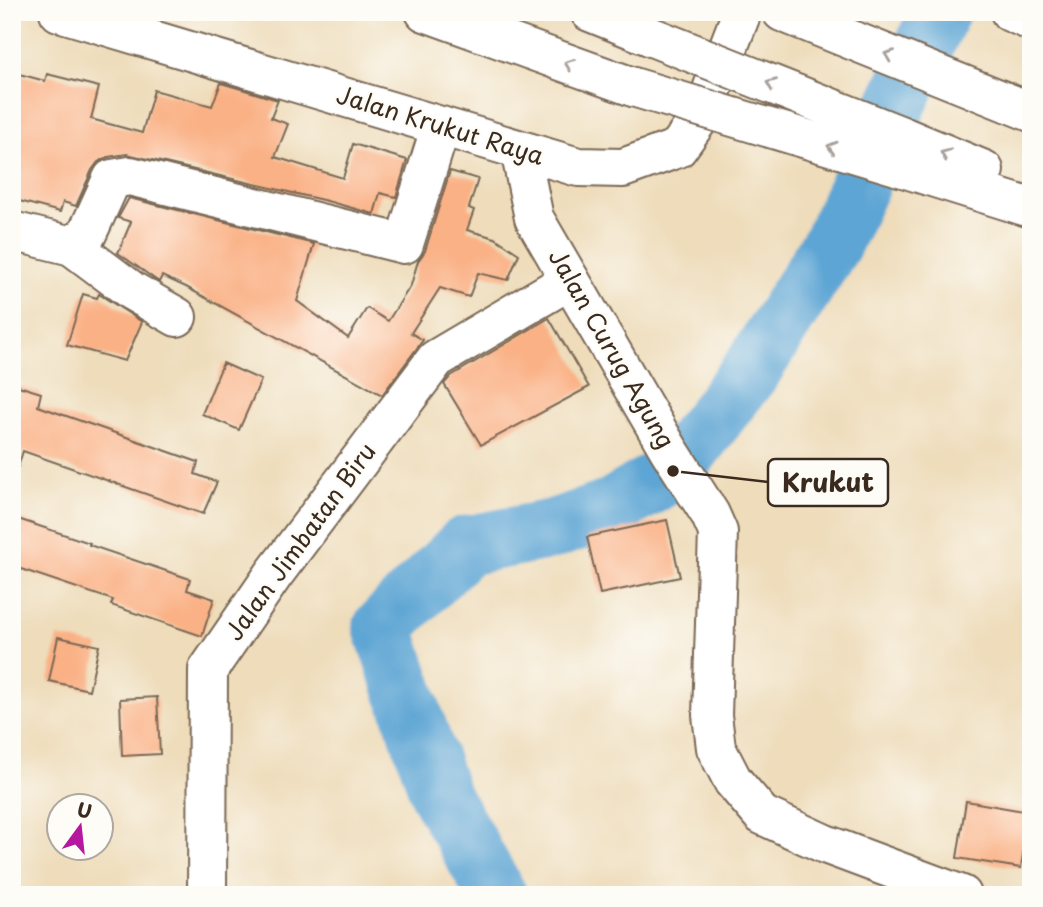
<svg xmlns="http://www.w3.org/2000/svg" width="1043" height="907" viewBox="0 0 1043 907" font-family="'Playpen Sans',sans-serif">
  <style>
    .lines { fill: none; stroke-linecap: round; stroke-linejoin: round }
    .river { stroke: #5da5d4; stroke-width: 60 }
    .building { fill: #fab185 }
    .minor-casing { stroke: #7a6855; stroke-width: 42 }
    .highway-casing { stroke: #7a6855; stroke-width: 42 }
    .minor { stroke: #fff; stroke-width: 38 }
    .highway { stroke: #fff; stroke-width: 38 }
    .highway-bridge-casing { stroke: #7a6855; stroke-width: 42; stroke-linecap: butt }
    .highway-bridge { stroke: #fff; stroke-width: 38 }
    .oneway { stroke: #a79f9a }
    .labels { text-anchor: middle; stroke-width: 5; stroke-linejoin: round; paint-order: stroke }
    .street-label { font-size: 24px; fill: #3b2a1e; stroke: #fdfcf7 }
    .leader { fill: none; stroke: #3b2a1e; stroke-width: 2.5 }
    .callout-dot { fill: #3b2a1e; stroke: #fdfcf7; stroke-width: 2.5 }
    .callout { fill: #fdfcf7; stroke: #3b2a1e; stroke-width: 2.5 }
    .callout-label { font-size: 26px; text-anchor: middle; font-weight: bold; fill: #3b2a1e }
  </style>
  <rect width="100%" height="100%" fill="#fdfcf7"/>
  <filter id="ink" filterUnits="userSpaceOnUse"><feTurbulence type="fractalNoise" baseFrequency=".0143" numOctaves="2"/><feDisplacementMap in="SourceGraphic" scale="14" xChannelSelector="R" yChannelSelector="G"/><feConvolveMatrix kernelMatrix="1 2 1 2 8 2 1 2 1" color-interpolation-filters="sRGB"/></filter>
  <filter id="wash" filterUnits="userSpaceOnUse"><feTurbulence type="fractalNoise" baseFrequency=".00686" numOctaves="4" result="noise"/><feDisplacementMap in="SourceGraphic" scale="28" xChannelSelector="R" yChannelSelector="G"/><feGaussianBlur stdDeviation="1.57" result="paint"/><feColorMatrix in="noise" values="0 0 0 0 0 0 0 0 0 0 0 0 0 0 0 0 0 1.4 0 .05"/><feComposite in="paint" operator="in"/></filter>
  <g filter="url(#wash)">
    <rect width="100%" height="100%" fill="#eedcba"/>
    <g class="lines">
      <path class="river" d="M497,895L440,795L383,627L465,546L553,529L609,510L673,471L753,368L832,243L940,12"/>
    </g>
    <g id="blocks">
      <g class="building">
        <path d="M12,72L45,81L47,74L99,87L91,119L142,133L154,90L212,106L221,83L278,100L271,118L288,124L275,157L343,178L353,144L407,160L396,197L380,193L374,214L327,201L127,154L108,157L98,162L92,170L76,206L63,202L60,212L12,199Z"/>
        <path d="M450,171L478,179L469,208L474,210L467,230L495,238L519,254L508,280L478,273L469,297L440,288L411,333L423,340L382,395L186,287L162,276L159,282L118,253L131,222L118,218L129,198L314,244L297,301L348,338L367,308L388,321L411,285L418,261L425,251Z"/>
        <path d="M83,294L97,298L99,294L142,322L125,361L67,345Z"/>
        <path d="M549,318L589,387L481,445L444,384L451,376Z"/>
        <path d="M223,363L261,380L239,430L202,414Z"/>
        <path d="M12,384L41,393L38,406L198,462L195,474L217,482L203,514L23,451L18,467H12Z"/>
        <path d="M12,517L90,543L89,545L190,579L187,590L214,599L202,636L111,605L113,600L12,566Z"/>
        <path d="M667,520L680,577L600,594L587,537Z"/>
        <path d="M58,637L99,646L89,690L49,681Z"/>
        <path d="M157,697L160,754L122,756L120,699Z"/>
        <path d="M966,801L1029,812L1021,868L957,858Z"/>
      </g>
    </g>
  </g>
  <g filter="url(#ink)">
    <use href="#blocks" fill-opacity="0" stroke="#7a6855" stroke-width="2"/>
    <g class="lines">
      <g class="minor-casing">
        <g id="minor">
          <path d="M59,12L578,167L623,168L678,148L703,113L742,12"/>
          <path d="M520,150L534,218L669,450L710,514L718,532L712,715L716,748L733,781L762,815L825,844L962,895"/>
          <path d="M12,231L72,246L87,234L112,179L130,176L404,244L441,126"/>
          <path d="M72,246L132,291L177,317"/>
          <path d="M207,895L208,670L274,574L436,359L570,280"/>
        </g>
      </g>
      <g class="highway-casing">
        <g id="highway">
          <path d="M425,12L633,87"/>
          <path d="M590,12L652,37"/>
          <path d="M782,12L1031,112"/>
          <path d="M1010,12L1031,21"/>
          <path d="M902,136L984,170"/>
          <path d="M897,166L1031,208"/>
        </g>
      </g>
      <use href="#minor" class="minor"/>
      <use href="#highway" class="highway"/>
      <g class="highway-bridge-casing">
        <g id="highway-bridge">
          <path d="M652,37L902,136"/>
          <path d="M633,87L897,166"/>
        </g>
      </g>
      <use href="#highway-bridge" class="highway-bridge"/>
    </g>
    <defs><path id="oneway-chevron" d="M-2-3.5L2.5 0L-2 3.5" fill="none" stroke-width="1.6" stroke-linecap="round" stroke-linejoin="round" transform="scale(1.75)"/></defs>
    <g class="oneway">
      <use href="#oneway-chevron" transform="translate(889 55) rotate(-158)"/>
      <use href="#oneway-chevron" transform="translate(569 64) rotate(-160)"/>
      <use href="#oneway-chevron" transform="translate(771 84) rotate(-158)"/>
      <use href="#oneway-chevron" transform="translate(832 147) rotate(-163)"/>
      <use href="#oneway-chevron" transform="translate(945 154) rotate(-157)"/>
    </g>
  </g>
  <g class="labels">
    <g class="street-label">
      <text transform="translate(440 126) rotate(17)" y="8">Jalan Krukut Raya</text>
      <text transform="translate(611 349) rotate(60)" y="8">Jalan Curug Agung</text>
      <text transform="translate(301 542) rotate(-54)" y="8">Jalan Jimbatan Biru</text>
    </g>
  </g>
  <path class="leader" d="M673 471L768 482"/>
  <circle class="callout-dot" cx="673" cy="471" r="7"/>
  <rect class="callout" x="768" y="459" width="120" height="47" rx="7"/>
  <g class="callout-label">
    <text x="828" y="492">Krukut</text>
  </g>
  <rect width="1043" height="907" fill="none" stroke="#fdfcf7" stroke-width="42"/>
  <g transform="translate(80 827) rotate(15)"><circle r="33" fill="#fdfcf7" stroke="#afa8a0" stroke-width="2"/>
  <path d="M0-5L12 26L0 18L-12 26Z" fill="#b5179e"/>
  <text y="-10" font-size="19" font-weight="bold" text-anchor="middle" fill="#3b2a1e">U</text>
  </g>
</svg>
